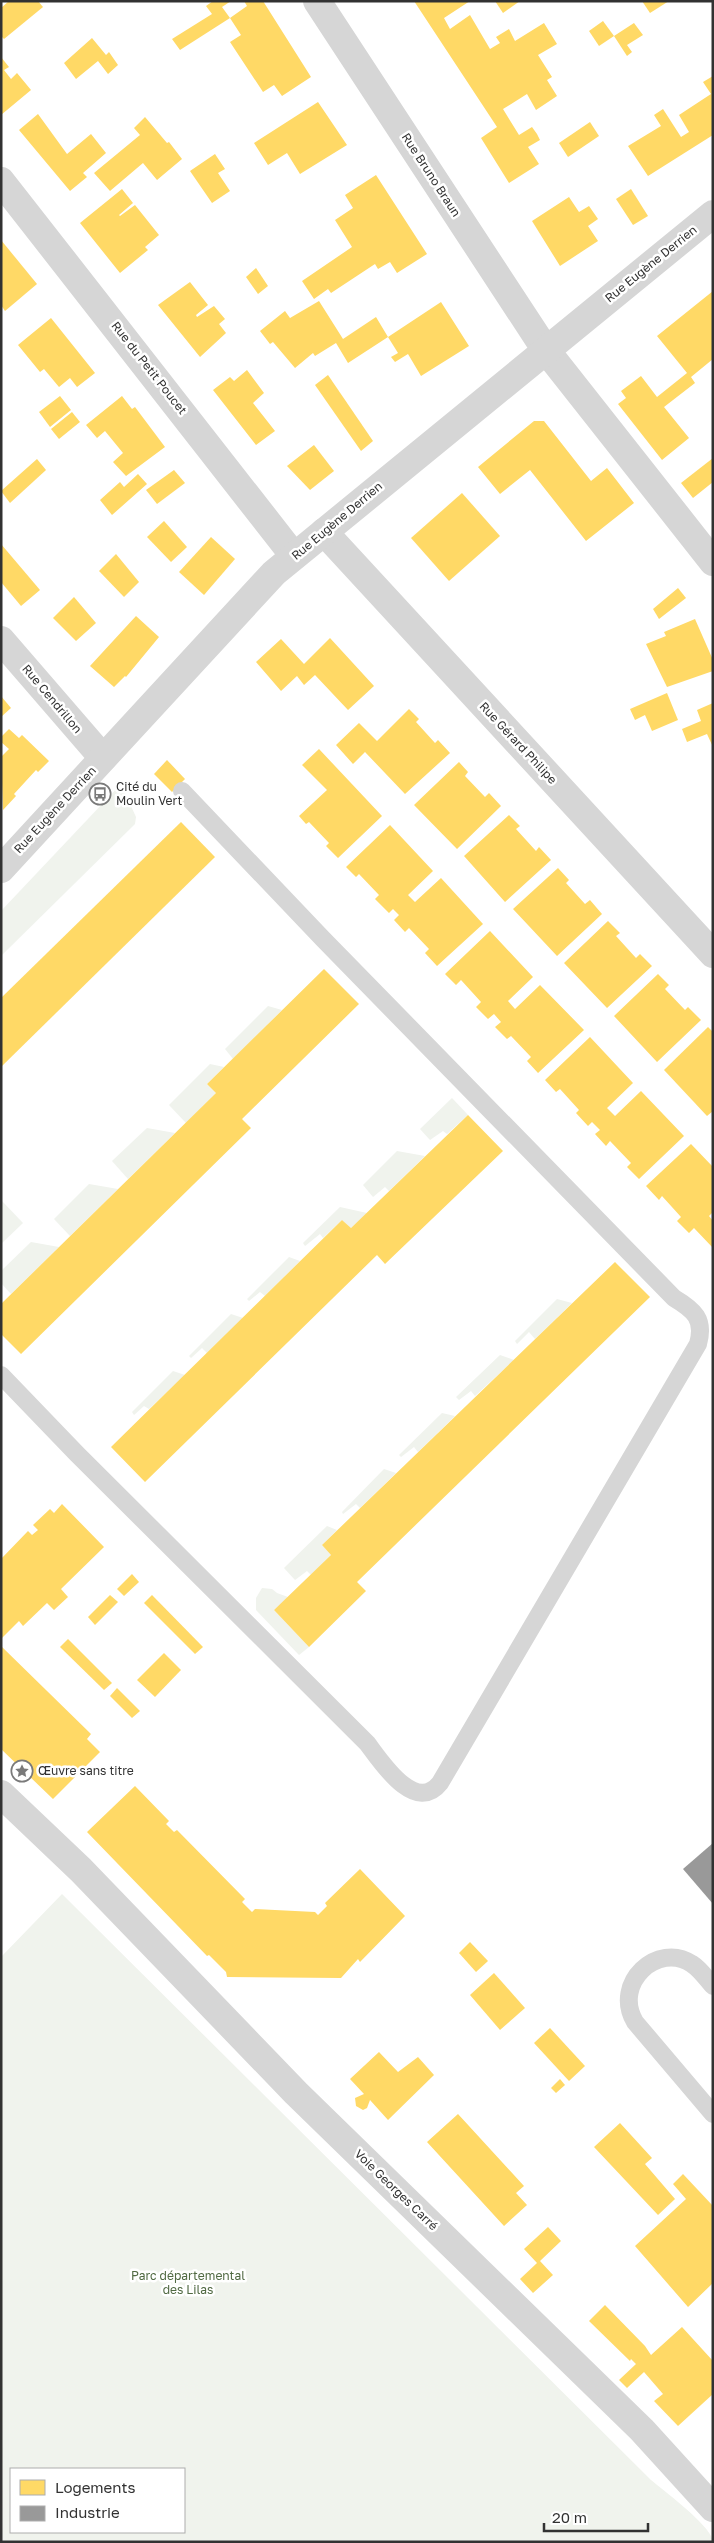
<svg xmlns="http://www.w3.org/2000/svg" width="714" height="2543" viewBox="0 0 714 2543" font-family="'Golos Text',sans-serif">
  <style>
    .green { fill: #f0f3ed; fill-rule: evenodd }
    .homes { fill: #ffd966 }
    .industry { fill: #999 }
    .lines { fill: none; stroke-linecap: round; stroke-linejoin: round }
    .service { stroke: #d6d6d6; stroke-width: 18 }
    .minor { stroke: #d6d6d6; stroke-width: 28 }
    .labels { text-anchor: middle; stroke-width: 5; stroke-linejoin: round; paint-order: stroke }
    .street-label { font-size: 12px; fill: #323232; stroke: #fff }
    .poi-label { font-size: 12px; fill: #323232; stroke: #fff; text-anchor: start }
    .park-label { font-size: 12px; fill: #516a43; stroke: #fff }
  </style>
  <rect width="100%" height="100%" fill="#fff"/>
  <g class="green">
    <path d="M121,784L136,817L135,824L1,956V911Z"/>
    <path d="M268,1006L282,1010L233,1059L225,1049Z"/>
    <path d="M210,1064L224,1067L207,1084L216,1093L186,1123L169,1105Z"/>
    <path d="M452,1098L468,1115L447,1134L443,1131L430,1140L420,1129Z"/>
    <path d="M147,1128L175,1133L128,1179L112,1161Z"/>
    <path d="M397,1151L425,1156L389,1191L385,1187L373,1197L363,1185Z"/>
    <path d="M89,1184L118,1189L70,1236L54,1219Z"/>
    <path d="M1,1200L23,1223L1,1244Z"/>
    <path d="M340,1207L367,1213L351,1228L342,1220L323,1238L320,1234L305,1246L303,1243Z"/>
    <path d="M31,1242L59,1247L11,1294L1,1283V1271Z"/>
    <path d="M289,1257L300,1261L265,1296L260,1292L249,1301L247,1299Z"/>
    <path d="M557,1299L572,1303L535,1339L529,1332L517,1344L515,1341Z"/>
    <path d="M231,1314L243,1318L207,1353L202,1348L191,1358L189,1356Z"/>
    <path d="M500,1355L514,1360L475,1396L471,1391L459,1400L456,1397Z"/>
    <path d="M173,1371L185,1375L149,1409L144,1406L134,1415L132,1412Z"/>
    <path d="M442,1413L455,1416L418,1452L414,1447L401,1457L399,1455Z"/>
    <path d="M384,1469L396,1473L360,1508L356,1504L343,1514L342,1512Z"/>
    <path d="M327,1526L337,1530L322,1545L331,1555L311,1575L307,1571L295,1580L284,1568Z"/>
    <path d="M262,1588L272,1589L277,1593L288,1597L274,1610L309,1647L299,1655L256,1610V1598Z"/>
    <path d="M62,1894L651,2480C664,2491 713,2527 713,2542H1V1957ZM184,2469V2532H11V2469Z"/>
  </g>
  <g class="homes">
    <path d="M9,1H38L43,7L4,39L1,36V8Z"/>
    <path d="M213,1H231L222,7L230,18L247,6L244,1H263L311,77L282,96L274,85L263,92L230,42L241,35L230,18L180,50L172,39L212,14L206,6Z"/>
    <path d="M414,1H470L444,18L450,29L470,15L490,49L500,43L496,37L509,29L515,41L544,23L557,44L538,55L552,77L547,80L557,96L536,110L527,94L503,109L519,135L532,127L537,134L540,140L528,147L539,164L509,183L481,138L497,127Z"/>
    <path d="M495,1H520L503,13Z"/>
    <path d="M642,1H669L650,13Z"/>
    <path d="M603,21L614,36L599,46L589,31Z"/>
    <path d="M634,23L643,35L627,45L632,52L627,56L614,36Z"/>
    <path d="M92,38L106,55L109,52L118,65L108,74L98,61L76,79L64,63Z"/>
    <path d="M1,57L9,67L4,70L11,79L17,73L31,90L1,115Z"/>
    <path d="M713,76V135L648,176L628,146L661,126L654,115L663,109L681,137L689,132L679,115L711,94L703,82Z"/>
    <path d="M318,102L347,145L300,174L287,153L268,165L254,143Z"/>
    <path d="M38,114L67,154L91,134L106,153L83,173L87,177L70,191L19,130Z"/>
    <path d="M145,117L167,143L169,142L182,159L157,180L143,163L110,191L94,173L140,135L134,128Z"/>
    <path d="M590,122L599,136L568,157L559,143Z"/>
    <path d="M215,154L225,169L218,173L230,191L212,203L190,171Z"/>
    <path d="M376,175L427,254L397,273L390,262L378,269L375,264L331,293L328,289L314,299L302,281L352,247L335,220L353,208L345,195Z"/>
    <path d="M122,189L133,203L119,215L120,216L135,205L159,235L145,247L148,250L120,273L80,223Z"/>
    <path d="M631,189L648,216L633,225L616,199Z"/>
    <path d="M569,197L579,212L589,206L598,219L588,226L598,241L560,266L532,221Z"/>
    <path d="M1,240L37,284L5,311L1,305Z"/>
    <path d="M256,268L268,286L258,294L246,277Z"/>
    <path d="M190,282L208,305L196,315L197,317L214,306L225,319L219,324L226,333L200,357L158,305Z"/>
    <path d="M713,291V359L691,377L695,383L664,407L689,438L662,460L618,404L626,398L621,391L641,376L657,397L687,373L657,336Z"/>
    <path d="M319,301L343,339L376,317L388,337L348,363L336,343L315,356L313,353L295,368L273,342L270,344L260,331L285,311L290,318Z"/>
    <path d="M441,302L469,346L421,376L408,354L395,362L391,357L398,353L388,337Z"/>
    <path d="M51,318L95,373L77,387L70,378L59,387L44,369L40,372L18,345Z"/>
    <path d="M247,370L264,393L253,403L275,431L256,445L213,390L230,377L234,381Z"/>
    <path d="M328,375L373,441L361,451L315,385Z"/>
    <path d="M60,396L71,410L50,427L39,412Z"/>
    <path d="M122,396L132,409L135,407L165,447L126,476L113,462L123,453L105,431L97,438L86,425Z"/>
    <path d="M72,412L80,422L59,439L51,429Z"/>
    <path d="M534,421H544L591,481L607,468L634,503L586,541L530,470L500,494L478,467Z"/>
    <path d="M314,445L334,471L310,490L287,466Z"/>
    <path d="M713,458V482L693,498L681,483Z"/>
    <path d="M37,459L46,470L10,503L1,491Z"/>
    <path d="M174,470L185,483L157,504L146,490Z"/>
    <path d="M138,474L147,484L112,515L100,500L120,482L124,487Z"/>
    <path d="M462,493L500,536L449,581L411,538Z"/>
    <path d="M164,521L187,547L171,562L147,537Z"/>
    <path d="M211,537L235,559L204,595L179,572Z"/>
    <path d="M1,544L40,590L21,606L1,582Z"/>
    <path d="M116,554L139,582L124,597L99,571Z"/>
    <path d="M678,588L686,598L659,619L653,609Z"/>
    <path d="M74,597L96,623L76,641L53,618Z"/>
    <path d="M136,616L159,637L126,677L125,676L114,687L90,666Z"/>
    <path d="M695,619L713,660V671L667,687L646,644L666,636L664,632Z"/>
    <path d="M330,638L374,686L348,710L315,675L304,685L297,676L281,691L256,662L281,639L304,664Z"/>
    <path d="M667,693L678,720L652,731L645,715L635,720L630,709Z"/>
    <path d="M1,696L11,708L1,717Z"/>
    <path d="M713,703V747L707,734L687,742L682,729L701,721L697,710Z"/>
    <path d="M409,709L419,719L416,722L435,743L438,740L450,753L405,794L365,752L353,764L336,745L359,723L377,741Z"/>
    <path d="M9,729L19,738L22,735L49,761L38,772L36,770L14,794L16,796L3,810L1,757L9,749L1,742V737Z"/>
    <path d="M319,749L382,816L338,858L326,846L329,843L309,822L306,824L299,816L327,790L302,765Z"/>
    <path d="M167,760L185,779L172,792L154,774Z"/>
    <path d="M459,762L468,772L465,776L485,797L489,793L501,806L457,849L414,805Z"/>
    <path d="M509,815L520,826L516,829L536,851L539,847L551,860L505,902L464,856Z"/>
    <path d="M181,822L215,857L1,1067V998Z"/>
    <path d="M390,825L433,871L408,895L415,902L441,878L483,924L437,966L425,953L429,949L409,928L405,932L394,920L399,915L393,909L389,913L375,899L379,895L359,874L356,877L346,867Z"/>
    <path d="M558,868L569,880L566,883L585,904L590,900L602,914L557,956L513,909Z"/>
    <path d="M608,921L620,933L616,936L636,958L640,954L652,966L607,1008L564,963Z"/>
    <path d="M490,931L533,977L508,1001L515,1009L540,985L584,1030L538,1073L527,1061L531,1057L511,1036L507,1039L495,1027L501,1022L494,1014L488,1019L476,1007L481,1002L461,980L456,985L445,974Z"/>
    <path d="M324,969L359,1004L242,1119L251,1128L21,1354L1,1334V1304L216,1093L207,1084Z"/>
    <path d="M658,974L669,985L665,989L685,1010L688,1007L701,1020L657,1062L614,1016Z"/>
    <path d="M708,1027L713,1032V1111L707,1116L664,1070Z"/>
    <path d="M590,1037L633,1083L607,1108L615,1116L641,1091L684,1136L639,1179L627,1167L631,1163L610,1141L606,1146L595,1134L600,1130L592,1122L588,1126L576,1113L579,1110L560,1089L556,1092L545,1080Z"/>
    <path d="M468,1115L503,1151L385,1264L377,1255L145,1482L111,1447L342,1220L351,1228Z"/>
    <path d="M691,1144L713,1167V1212L709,1216L713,1221V1248L694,1228L689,1233L677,1221L681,1217L662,1196L659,1200L646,1186Z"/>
    <path d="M615,1262L650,1297L357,1582L366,1591L309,1647L274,1610L331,1555L322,1545Z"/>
    <path d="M62,1504L104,1547L61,1589L68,1597L54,1610L47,1603L23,1626L19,1621L1,1639V1559L28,1531L32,1535L38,1530L33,1525L50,1509L54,1513Z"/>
    <path d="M132,1574L139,1582L124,1596L117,1589Z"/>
    <path d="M110,1595L118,1602L95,1625L88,1617Z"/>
    <path d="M152,1595L203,1647L195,1654L144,1603Z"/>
    <path d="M68,1639L112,1683L104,1690L60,1647Z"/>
    <path d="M1,1646L91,1734L87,1739L100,1752L53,1799L1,1749Z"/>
    <path d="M164,1653L181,1670L155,1697L137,1680Z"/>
    <path d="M117,1688L140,1711L132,1718L110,1696Z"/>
    <path d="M135,1786L169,1821L166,1824L174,1832L177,1830L245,1899L242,1902L252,1912L255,1909L315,1912L318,1915L327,1906L325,1903L360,1869L405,1916L360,1962L358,1959L341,1978L227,1977L226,1972L209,1955L207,1956L87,1832Z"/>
    <path d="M470,1942L488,1961L476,1972L459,1953Z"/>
    <path d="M494,1973L525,2008L500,2030L470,1995Z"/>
    <path d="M550,2028L585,2066L569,2081L534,2043Z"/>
    <path d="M379,2052L398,2072L418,2057L434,2075L388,2120L370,2100L367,2108L363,2110L356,2106L355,2098L364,2094L350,2079Z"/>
    <path d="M560,2079L565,2085L556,2093L551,2088Z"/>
    <path d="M458,2114L524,2186L516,2193L527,2205L504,2226L427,2142Z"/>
    <path d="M620,2123L652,2158L645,2164L675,2199L658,2215L594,2147Z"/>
    <path d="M683,2174L713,2206V2283L688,2307L635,2246L686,2199L673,2184Z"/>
    <path d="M548,2227L561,2241L540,2261L553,2275L533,2293L520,2279L537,2263L524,2249Z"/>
    <path d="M605,2305L645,2346L651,2355L682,2327L713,2361V2394L678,2426L654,2401L663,2394L644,2372L627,2388L619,2380L636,2364L631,2359L630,2361L589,2321Z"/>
  </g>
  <path class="industry" d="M713,1843V1904L683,1869Z"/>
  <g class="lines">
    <g class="service">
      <path d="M1,1375L77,1454L367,1743C380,1760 415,1815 440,1783L698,1344C705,1319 694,1310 674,1298L323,939L182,791"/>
      <path d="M713,1986C707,1979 700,1969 692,1964C658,1941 612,1983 635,2022L713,2114"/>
    </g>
    <g class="minor">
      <path d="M317,1L545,349L713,562"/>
      <path d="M1,181L294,556"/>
      <path d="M324,532L713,954"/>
      <path d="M1,640L103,758"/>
      <path d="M1,869L274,573L713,214"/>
      <path d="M1,1794L81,1870L296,2093L642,2430L713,2508"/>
    </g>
  </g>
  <defs>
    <g id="bus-ring" transform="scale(1.125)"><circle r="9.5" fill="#fff" stroke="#7a7a7a" stroke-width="1.5"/><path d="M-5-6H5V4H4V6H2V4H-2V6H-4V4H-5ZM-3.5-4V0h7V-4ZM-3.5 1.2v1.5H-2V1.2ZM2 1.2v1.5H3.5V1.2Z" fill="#7a7a7a"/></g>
    <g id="sight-ring" transform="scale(1.125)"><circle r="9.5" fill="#fff" stroke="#7a7a7a" stroke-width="1.5"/><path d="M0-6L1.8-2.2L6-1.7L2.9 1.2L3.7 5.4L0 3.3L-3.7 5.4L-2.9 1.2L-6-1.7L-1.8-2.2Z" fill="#7a7a7a"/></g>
  </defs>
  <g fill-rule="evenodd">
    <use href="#bus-ring" x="100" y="794"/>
    <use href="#sight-ring" x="22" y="1771"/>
  </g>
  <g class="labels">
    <g class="street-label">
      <text transform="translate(431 175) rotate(57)" y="4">Rue Bruno Braun</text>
      <text transform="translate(651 264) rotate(-39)" y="4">Rue Eugène Derrien</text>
      <text transform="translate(149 368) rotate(52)" y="4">Rue du Petit Poucet</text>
      <text transform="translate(337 521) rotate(-40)" y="4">Rue Eugène Derrien</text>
      <text transform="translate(52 699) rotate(50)" y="4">Rue Cendrillon</text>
      <text transform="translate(518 743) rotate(47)" y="4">Rue Gérard Philipe</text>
      <text transform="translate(55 810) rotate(-47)" y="4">Rue Eugène Derrien</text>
      <text transform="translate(396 2190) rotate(44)" y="4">Voie Georges Carré</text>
    </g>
    <g class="poi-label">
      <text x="116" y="791">Cité du<tspan x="116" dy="14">Moulin Vert</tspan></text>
      <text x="38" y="1775">Œuvre sans titre</text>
    </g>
    <g class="park-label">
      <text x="188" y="2280">Parc départemental<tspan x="188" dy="14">des Lilas</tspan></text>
    </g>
  </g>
  <rect width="714" height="2543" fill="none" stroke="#323232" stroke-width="5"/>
  <rect x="10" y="2468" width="175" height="65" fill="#ffffff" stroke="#adadad"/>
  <rect x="20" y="2480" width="25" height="15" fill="#ffd966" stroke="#adadad"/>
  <text x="55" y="2493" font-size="15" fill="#323232">Logements</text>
  <rect x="20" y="2506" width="25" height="15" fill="#999999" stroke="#adadad"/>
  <text x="55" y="2518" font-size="15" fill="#323232">Industrie</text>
  <path d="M544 2523v8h104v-8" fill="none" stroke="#323232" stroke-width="2.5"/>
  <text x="552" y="2523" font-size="15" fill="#323232" stroke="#ffffff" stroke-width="4" paint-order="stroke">20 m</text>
</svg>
